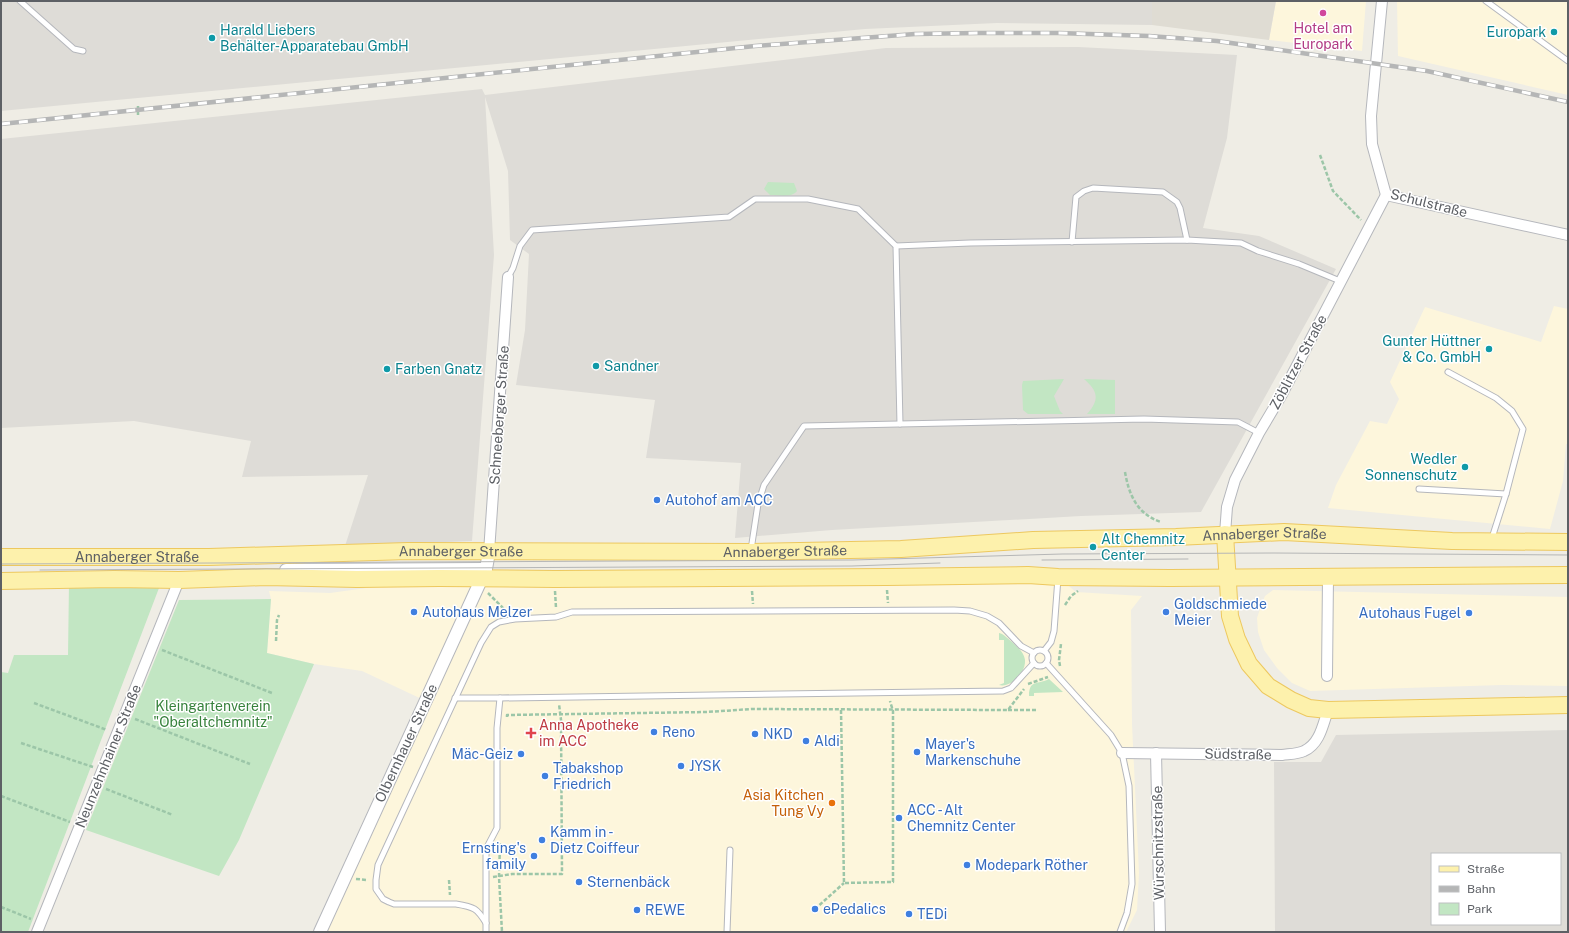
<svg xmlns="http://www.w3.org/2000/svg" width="1569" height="933" viewBox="0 0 1569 933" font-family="'Public Sans',sans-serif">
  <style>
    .commercial { fill: #fdf6dc }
    .industrial { fill: #dedcd7; fill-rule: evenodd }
    .education { fill: #dfdcd3 }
    .green { fill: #c2e6c3 }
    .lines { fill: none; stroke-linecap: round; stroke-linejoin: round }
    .service-casing { stroke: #b5b7bc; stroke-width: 7 }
    .minor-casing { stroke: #b5b7bc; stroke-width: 12 }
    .tertiary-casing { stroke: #b5b7bc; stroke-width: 14 }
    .primary-casing { stroke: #edc85f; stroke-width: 18 }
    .path { stroke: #9cc6a8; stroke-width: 2.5; stroke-dasharray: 4 2; stroke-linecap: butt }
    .service { stroke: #fff; stroke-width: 5 }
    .minor { stroke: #fff; stroke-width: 10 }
    .tertiary { stroke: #fff; stroke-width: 12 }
    .primary { stroke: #fdf1ac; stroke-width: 16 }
    .tram { stroke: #b5b6b6; stroke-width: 1 }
    .rail-casing { stroke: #b5b6b6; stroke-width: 4.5 }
    .rail { stroke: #fff; stroke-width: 3; stroke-dasharray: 9; stroke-linecap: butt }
    .hotel-dot { fill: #d1479c; stroke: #fff; stroke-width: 1.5 }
    .culture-dot { fill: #0f9aa8; stroke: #fff; stroke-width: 1.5 }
    .shop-dot { fill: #3f7fe0; stroke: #fff; stroke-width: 1.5 }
    .health-dot { fill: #e0444e; stroke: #fff; stroke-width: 1.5 }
    .food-dot { fill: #e8710a; stroke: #fff; stroke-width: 1.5 }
    .labels { text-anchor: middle; stroke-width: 3; stroke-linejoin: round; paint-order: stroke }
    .hotel-label { font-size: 14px; fill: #b23c85; stroke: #fff }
    .culture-label { font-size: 14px; fill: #0d838f; stroke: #fff; text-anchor: start }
    .street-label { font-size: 14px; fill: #5d6065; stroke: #fff }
    .shop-label { font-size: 14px; fill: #366cbe; stroke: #fff; text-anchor: start }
    .park-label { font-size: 14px; fill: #37823c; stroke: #fff }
    .health-label { font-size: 14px; fill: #be3a42; stroke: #fff; text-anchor: start }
    .food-label { font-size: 14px; fill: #c56008; stroke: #fff; text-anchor: end }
  </style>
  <rect width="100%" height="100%" fill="#efede5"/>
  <g class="commercial">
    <path d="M1276,1H1366L1362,51L1269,40Z"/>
    <path d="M1397,1H1568V95L1398,56Z"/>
    <path d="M1554,306L1568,309V444H1566L1563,481L1550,529L1328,508L1336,485L1370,421L1387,424L1399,399L1390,382L1425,307L1541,342Z"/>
    <path d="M1058,577L1076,592L1142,596L1131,610L1132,724L1139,873L1137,910L1126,932H320L426,701L362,671L314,664L267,653L271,599L269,591L330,593L439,578Z"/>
    <path d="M1273,590L1568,597V686L1502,685L1310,691L1292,683L1277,668L1264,650L1258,632L1257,618L1261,606L1265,596Z"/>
  </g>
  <g class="industrial">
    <path d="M1,1H1152V25L997,23L865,29L1,111Z"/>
    <path d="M1078,47L1237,55L1227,138L1203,228L1259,236L1336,269L1201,512L1081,516L832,530L735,538L741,463L646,458L655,400L516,385L525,330L529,254L510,240L508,171L485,97L494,255L472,541L345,546L368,475L242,477L251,441L134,421L1,428V139L482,89L485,95L886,48Z"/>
    <path d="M1568,730V932H1275L1274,762H1321L1336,735ZM1432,854H1560V924H1432Z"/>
  </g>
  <path class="education" d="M1152,1H1276L1269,40L1152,25Z"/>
  <g class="green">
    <path d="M768,182L794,183L797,191C792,198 779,195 770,195L764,189Z"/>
    <path d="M1064,379L1054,396L1060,411L1063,414H1028L1023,410L1022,385L1023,381Z"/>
    <path d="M1084,379L1115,380V414H1087C1100,400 1098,391 1084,379Z"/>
    <path d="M69,583L159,588L28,932H1V672L8,673L14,655H68Z"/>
    <path d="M271,599L267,653L314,664L239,840L219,876L86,830L179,600Z"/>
    <path d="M999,633C1004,634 1007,638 1012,642C1017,647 1024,652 1025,660C1026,673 1011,688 999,685L1004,683V640H999Z"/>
    <path d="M1049,679L1063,692L1034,693V696H1029C1029,679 1038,685 1049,679Z"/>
  </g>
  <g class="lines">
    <g class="service-casing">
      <g id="service">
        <path d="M20,1L74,49L83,51"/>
        <path d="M1486,1L1568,61"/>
        <path d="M1072,242L1076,197L1084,191L1093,188L1163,192L1177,202L1180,208L1187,240"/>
        <path d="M896,246L970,243L1187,240L1241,243L1258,251L1299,264L1340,281"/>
        <path d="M508,277L513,268L520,246L532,230L729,217L755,199H808L858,209L896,246L900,424"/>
        <path d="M1448,372L1496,398L1512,411L1523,429L1506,494L1492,538"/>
        <path d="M1419,489L1506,494"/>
        <path d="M751,550L758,504L764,485L804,426L1144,419L1238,422L1259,433"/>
        <circle cx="1040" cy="658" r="8"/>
        <path d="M1044,651L1051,642L1054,631L1058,578"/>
        <path d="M1046,663L1111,735L1122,753L1129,786L1132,884L1127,913L1120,932"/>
        <path d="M455,698H500L497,728V828L486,849V932"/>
        <path d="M500,698L1003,691L1011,688L1034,663"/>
        <path d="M486,923C477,908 474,907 456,904H394L389,902L383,899L376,889V880L378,865L481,643L491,627L499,622L515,619L556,617L572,612L954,610L970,611L987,616L999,623L1021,646L1034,653"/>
        <path d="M727,932L730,850"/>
      </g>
    </g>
    <g class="minor-casing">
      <g id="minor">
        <path d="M1382,1L1371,116L1372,144L1386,195"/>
        <path d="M1386,195L1568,235"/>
        <path d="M1225,534L1227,507L1235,480L1259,433L1281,396L1386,195"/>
        <path d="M489,552L508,277"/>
        <path d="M1327,676L1328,577"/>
        <path d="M1122,753L1282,755C1289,754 1298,754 1304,751C1320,744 1323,724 1328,710"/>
        <path d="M1156,753L1160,932"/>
        <path d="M37,932L179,580"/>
      </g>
    </g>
    <g class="tertiary-casing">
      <g id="tertiary">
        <path d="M286,570L486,569"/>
        <path d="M320,932L486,569L489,552"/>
      </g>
    </g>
    <g class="primary-casing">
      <g id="primary">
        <path d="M1225,534L1230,616L1237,639L1249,664L1268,686L1291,700L1309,708L1328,710L1568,705"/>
        <path id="s1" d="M1,557H209L408,551L751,552L901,549L1033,540L1176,537L1284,532L1452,541L1568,542"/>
        <path d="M1,581L114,579L179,580L266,577L357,579L439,578L555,579L887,577L1028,575L1058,577L1170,578L1568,575"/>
      </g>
    </g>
    <g class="path">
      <path d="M138,106V115"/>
      <path d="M1320,155L1333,191L1361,220"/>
      <path d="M1125,472C1129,495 1137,514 1161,522"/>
      <path d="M887,590L888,603"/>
      <path d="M555,591L556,608"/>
      <path d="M752,591L753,604"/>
      <path d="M488,593L507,612"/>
      <path d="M1065,605L1071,596L1078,591"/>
      <path d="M276,641L277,620L279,615"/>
      <path d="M162,650L272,693"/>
      <path d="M1060,666L1059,660L1061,644"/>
      <path d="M1028,684L1048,677"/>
      <path d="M34,703L107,730"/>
      <path d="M841,710L844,883L893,882V711L890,701"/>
      <path d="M1008,710H1036"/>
      <path d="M507,717V715L707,712L752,709L1008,710L1024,689"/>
      <path d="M135,719L250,764"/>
      <path d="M21,743L93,767"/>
      <path d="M106,789L173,815"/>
      <path d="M1,796L70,822"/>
      <path d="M500,843L499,877L502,932"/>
      <path d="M493,877L512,874H562L561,720L559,704"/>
      <path d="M356,879L367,880"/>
      <path d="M449,880L450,895"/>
      <path d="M1,907L31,919"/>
      <path d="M815,909L844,883"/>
    </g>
    <use href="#service" class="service"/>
    <use href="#minor" class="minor"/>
    <use href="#tertiary" class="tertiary"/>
    <use href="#primary" class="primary"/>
    <g class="tram">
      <path d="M1042,560L1188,559"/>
      <path d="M1,564L853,560L1062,554L1274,553L1568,555"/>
      <path d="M40,570L852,566L940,563"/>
    </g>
    <g class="rail-casing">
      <path id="rail" d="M1,124L755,46L915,34L978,33H1059L1149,36L1217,41L1427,71L1568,102"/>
    </g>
    <use href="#rail" class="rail"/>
  </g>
  <circle class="hotel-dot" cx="1323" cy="13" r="4"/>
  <g class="culture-dot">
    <circle cx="1554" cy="32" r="4"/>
    <circle cx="212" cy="38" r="4"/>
    <circle cx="1489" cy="349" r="4"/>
    <circle cx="596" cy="366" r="4"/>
    <circle cx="387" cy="369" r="4"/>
    <circle cx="1465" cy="467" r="4"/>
    <circle cx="1093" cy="547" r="4"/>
  </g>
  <g class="shop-dot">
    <circle cx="657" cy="500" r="4"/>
    <circle cx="414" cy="612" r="4"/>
    <circle cx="1166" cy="612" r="4"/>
    <circle cx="1469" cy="613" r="4"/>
    <circle cx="654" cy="732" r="4"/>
    <circle cx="755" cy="734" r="4"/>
    <circle cx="806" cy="741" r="4"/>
    <circle cx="917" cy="752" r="4"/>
    <circle cx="521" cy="754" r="4"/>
    <circle cx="681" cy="766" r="4"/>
    <circle cx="545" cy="776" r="4"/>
    <circle cx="899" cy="818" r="4"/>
    <circle cx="542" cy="840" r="4"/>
    <circle cx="534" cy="856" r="4"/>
    <circle cx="967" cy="865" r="4"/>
    <circle cx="579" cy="882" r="4"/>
    <circle cx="815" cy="909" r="4"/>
    <circle cx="637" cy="910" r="4"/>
    <circle cx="909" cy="914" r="4"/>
  </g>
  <path class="health-dot" d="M529 727h4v4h4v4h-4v4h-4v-4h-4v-4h4z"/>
  <circle class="food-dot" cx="832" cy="803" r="4"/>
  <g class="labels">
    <g class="hotel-label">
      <text x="1323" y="33">Hotel am<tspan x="1323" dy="16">Europark</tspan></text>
    </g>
    <g class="culture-label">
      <text x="220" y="35">Harald Liebers<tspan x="220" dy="16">Behälter-Apparatebau GmbH</tspan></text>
      <text x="1546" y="37" text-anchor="end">Europark</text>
      <text x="1481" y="346" text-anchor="end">Gunter Hüttner<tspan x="1481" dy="16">&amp; Co. GmbH</tspan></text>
      <text x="604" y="371">Sandner</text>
      <text x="395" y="374">Farben Gnatz</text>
      <text x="1457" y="464" text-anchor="end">Wedler<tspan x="1457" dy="16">Sonnenschutz</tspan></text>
      <text x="1101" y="544">Alt Chemnitz<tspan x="1101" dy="16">Center</tspan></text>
    </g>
    <g class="street-label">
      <text transform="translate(1429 203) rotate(14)" y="5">Schulstraße</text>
      <text transform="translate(1298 362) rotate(-62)" y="5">Zöblitzer Straße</text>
      <text transform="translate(499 415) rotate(-86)" y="5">Schneeberger Straße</text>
      <text dy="5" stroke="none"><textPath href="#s1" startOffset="1264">Annaberger Straße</textPath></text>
      <text dy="5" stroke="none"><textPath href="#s1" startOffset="784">Annaberger Straße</textPath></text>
      <text dy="5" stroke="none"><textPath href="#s1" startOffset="460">Annaberger Straße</textPath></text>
      <text dy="5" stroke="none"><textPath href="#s1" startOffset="136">Annaberger Straße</textPath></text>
      <text transform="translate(406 743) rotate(-65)" y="5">Olbernhauer Straße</text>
      <text transform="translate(1238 754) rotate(1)" y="5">Südstraße</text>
      <text transform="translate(108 756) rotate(-68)" y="5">Neunzehnhainer Straße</text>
      <text transform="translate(1158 843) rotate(-91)" y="5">Würschnitzstraße</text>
    </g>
    <g class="shop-label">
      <text x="665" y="505">Autohof am ACC</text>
      <text x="1174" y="609">Goldschmiede<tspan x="1174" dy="16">Meier</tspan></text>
      <text x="422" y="617">Autohaus Melzer</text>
      <text x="1461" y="618" text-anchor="end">Autohaus Fugel</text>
      <text x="662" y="737">Reno</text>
      <text x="763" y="739">NKD</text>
      <text x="814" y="746">Aldi</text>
      <text x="925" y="749">Mayer's<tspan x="925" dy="16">Markenschuhe</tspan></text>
      <text x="513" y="759" text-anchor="end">Mäc-Geiz</text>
      <text x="689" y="771">JYSK</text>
      <text x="553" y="773">Tabakshop<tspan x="553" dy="16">Friedrich</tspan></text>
      <text x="907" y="815">ACC - Alt<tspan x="907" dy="16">Chemnitz Center</tspan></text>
      <text x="550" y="837">Kamm in -<tspan x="550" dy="16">Dietz Coiffeur</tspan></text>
      <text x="526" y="853" text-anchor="end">Ernsting's<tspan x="526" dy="16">family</tspan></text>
      <text x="975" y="870">Modepark Röther</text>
      <text x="587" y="887">Sternenbäck</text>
      <text x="823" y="914">ePedalics</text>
      <text x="645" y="915">REWE</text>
      <text x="917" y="919">TEDi</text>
    </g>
    <g class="park-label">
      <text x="213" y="711">Kleingartenverein<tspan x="213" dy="16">"Oberaltchemnitz"</tspan></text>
    </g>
    <g class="health-label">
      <text x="539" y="730">Anna Apotheke<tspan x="539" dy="16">im ACC</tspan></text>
    </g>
    <g class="food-label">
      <text x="824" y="800">Asia Kitchen<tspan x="824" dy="16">Tung Vy</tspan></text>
    </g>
  </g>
  <rect width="1569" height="933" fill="none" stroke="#5d6065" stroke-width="4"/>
  <rect x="1431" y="853" width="130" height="72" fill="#ffffff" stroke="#bebfc1"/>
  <rect x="1439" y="866" width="20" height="6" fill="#fdf1ac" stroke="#bebfc1"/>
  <text x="1467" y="873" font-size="12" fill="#5d6065">Straße</text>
  <rect x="1439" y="886" width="20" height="6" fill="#b5b6b6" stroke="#bebfc1"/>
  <text x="1467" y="893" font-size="12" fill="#5d6065">Bahn</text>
  <rect x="1439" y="903" width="20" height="12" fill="#c2e6c3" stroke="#bebfc1"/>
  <text x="1467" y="913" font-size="12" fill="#5d6065">Park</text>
</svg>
